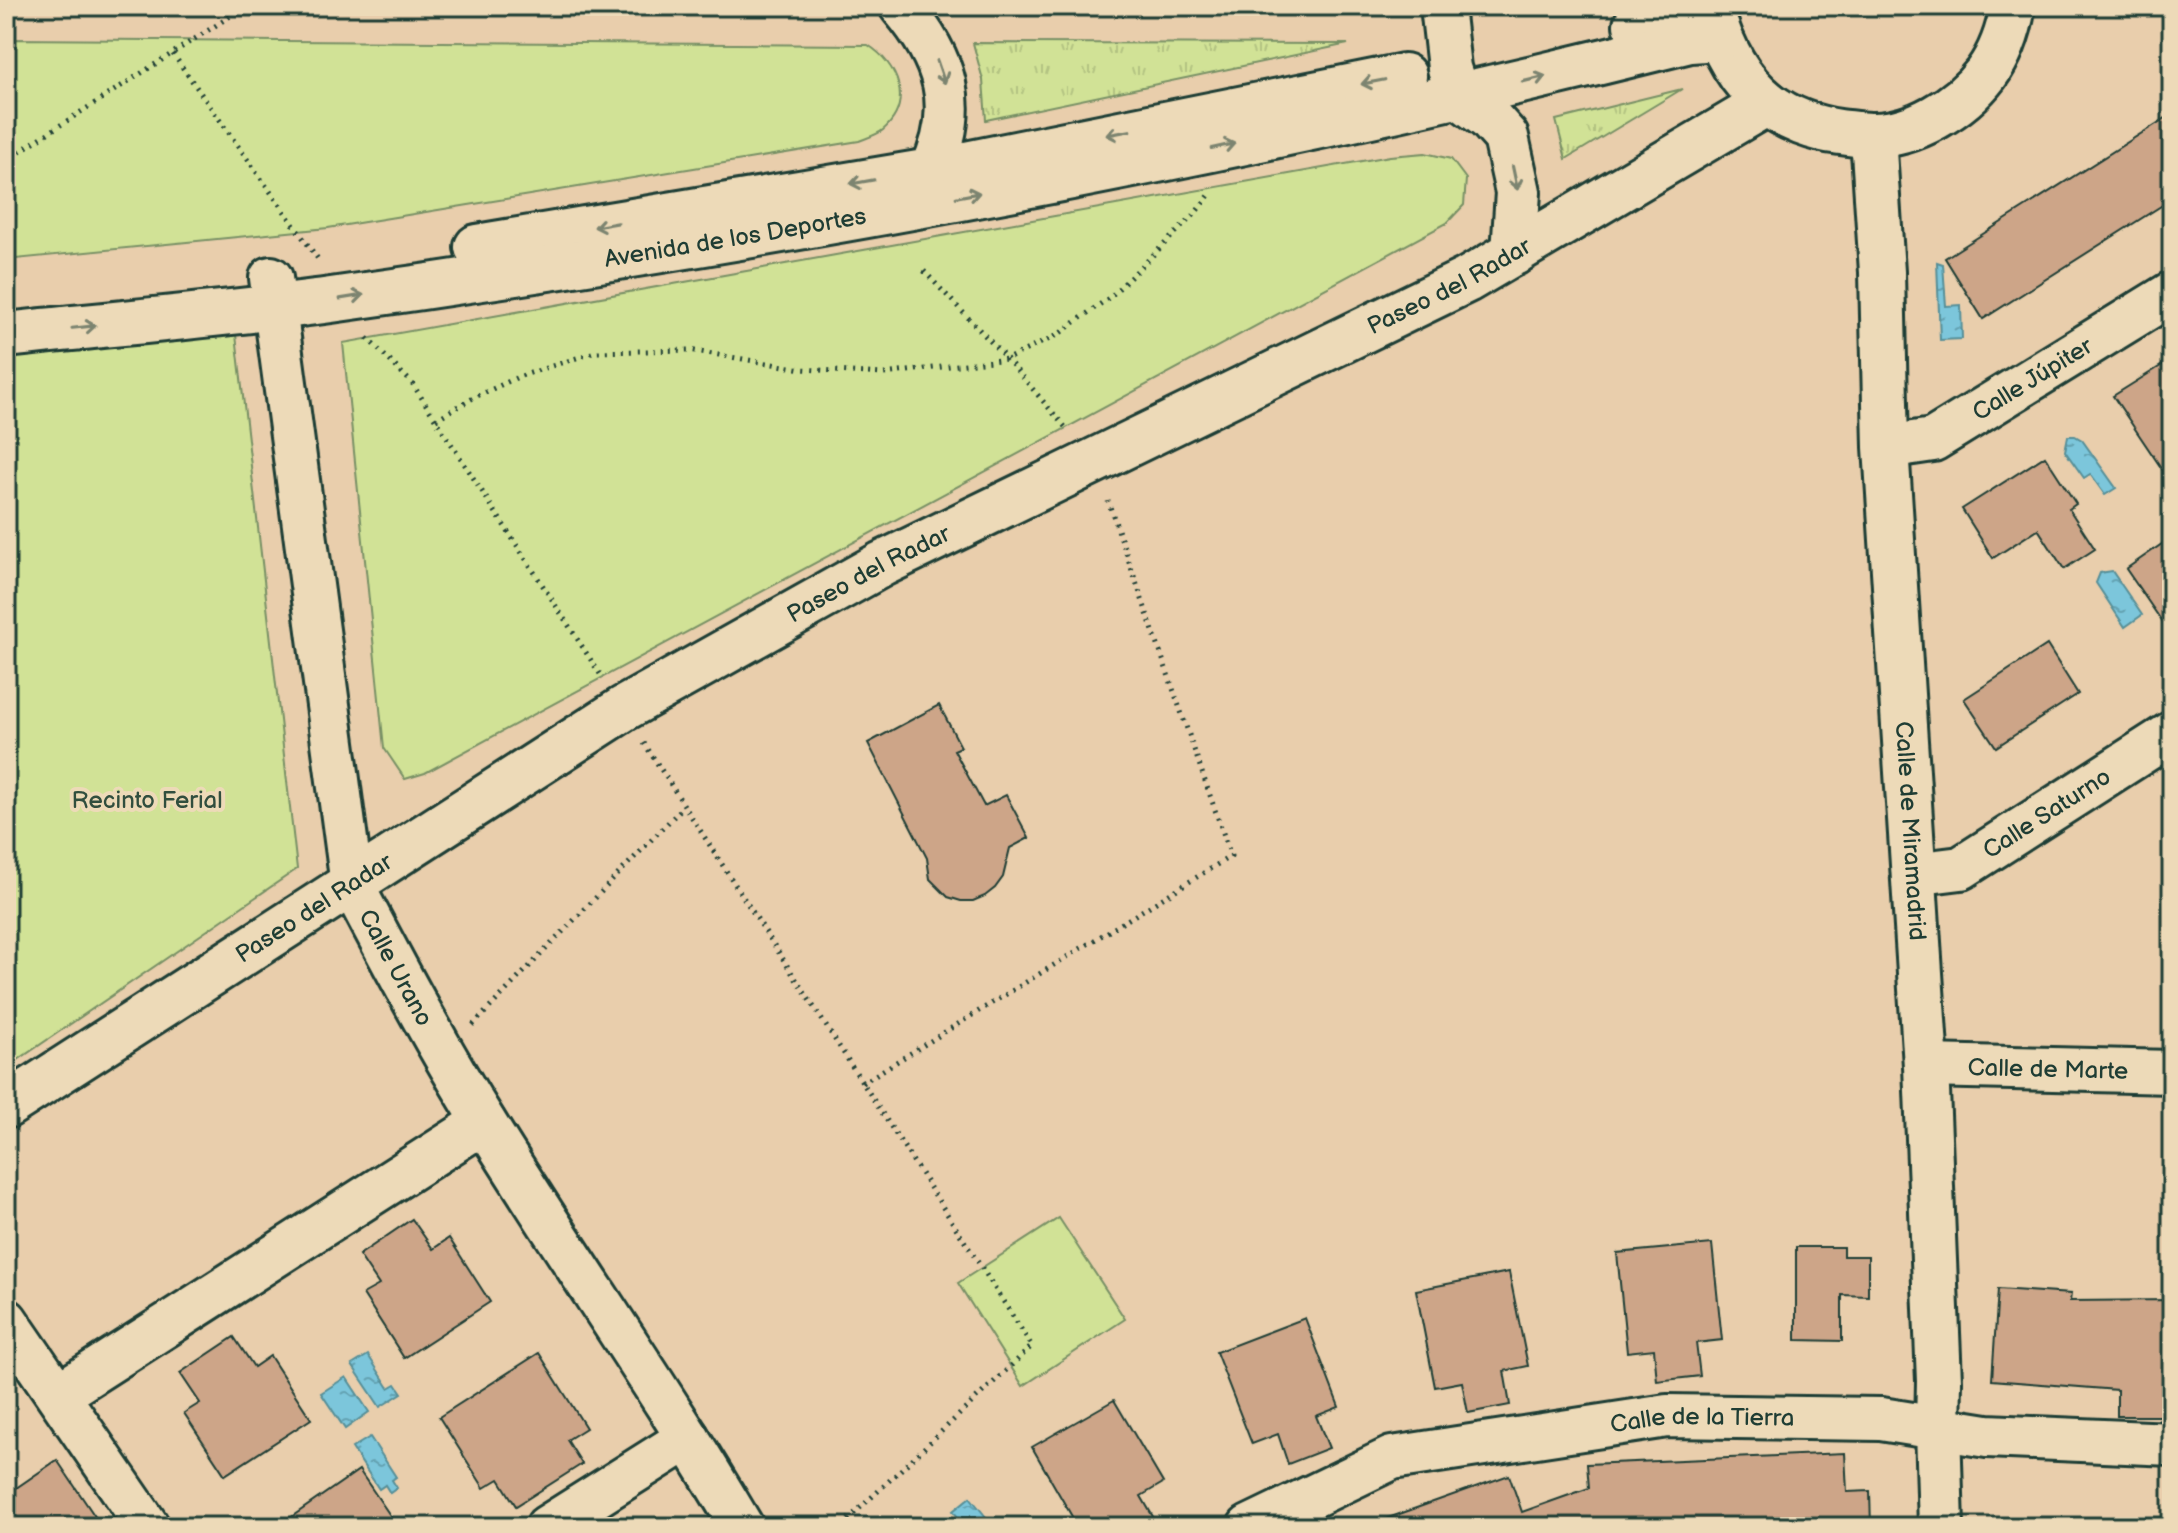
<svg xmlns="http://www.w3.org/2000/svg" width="2178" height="1533" viewBox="0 0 2178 1533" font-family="'Balsamiq Sans',sans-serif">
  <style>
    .grass { fill: url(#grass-tufts); stroke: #789065; stroke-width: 2 }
    .park { fill: #d1e296; stroke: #789065; stroke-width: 2 }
    .water { fill: url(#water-ripples); stroke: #568f98; stroke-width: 2 }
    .building { fill: #cda588; stroke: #1f3d34; stroke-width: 2 }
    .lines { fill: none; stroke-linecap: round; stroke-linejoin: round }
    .street-casing { stroke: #1f3d34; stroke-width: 48 }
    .secondary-casing { stroke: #1f3d34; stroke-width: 50 }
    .path { stroke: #1f3d34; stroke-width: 5; stroke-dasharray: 2 6; stroke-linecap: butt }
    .street { stroke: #eddab8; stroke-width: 42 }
    .secondary { stroke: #eddab8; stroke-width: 44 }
    .oneway { stroke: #7c846f }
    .labels { text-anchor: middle; stroke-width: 8; stroke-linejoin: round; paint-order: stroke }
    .street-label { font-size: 24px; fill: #1f3d34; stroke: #eddab8 }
    .park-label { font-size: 24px; fill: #314e3e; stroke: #eddab8 }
  </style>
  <defs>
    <pattern id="grass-tufts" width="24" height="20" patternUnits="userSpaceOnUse" patternTransform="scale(2)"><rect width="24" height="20" fill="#d1e296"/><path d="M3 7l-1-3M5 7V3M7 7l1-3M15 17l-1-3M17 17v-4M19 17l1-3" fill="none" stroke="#b3c382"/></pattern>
    <pattern id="water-ripples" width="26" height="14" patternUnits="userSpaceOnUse" patternTransform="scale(2)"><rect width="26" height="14" fill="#7bc6db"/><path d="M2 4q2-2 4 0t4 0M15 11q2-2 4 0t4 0" fill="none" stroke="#64a2b2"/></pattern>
  </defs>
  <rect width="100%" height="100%" fill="#e9ceac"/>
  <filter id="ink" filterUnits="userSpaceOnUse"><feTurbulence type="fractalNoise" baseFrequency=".0125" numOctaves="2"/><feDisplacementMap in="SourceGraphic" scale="16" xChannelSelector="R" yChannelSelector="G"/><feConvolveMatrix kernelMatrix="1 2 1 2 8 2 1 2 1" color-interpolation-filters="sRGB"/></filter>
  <g filter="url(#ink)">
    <g class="grass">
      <path d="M973,43L1348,44L986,120L983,80Z"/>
      <path d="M1682,89L1566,159L1556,120Z"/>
    </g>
    <g class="park">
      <path d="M6,39L868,45C898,64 914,103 883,130C877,135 866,138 859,141L328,228L6,260Z"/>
      <path d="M1425,153L1451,159L1466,179L1464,205L1447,223L425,773L405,779L384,748L343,343L1390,156Z"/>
      <path d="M235,326L297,869L6,1068V353Z"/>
      <path d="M1059,1218L1125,1319L1023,1386L958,1283Z"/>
    </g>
    <g class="water">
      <path d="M1937,262L1943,264L1946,306L1961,305L1962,339L1940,340Z"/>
      <path d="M2068,436H2075L2082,440L2116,488L2105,495L2090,474L2084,478L2065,451Z"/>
      <path d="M2112,571L2142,615L2125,627L2096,583L2100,573Z"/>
      <path d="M368,1355L389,1388L396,1384L402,1393L380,1407L352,1365Z"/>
      <path d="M346,1377L369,1412L345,1429L321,1393Z"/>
      <path d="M370,1437L396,1477L392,1480L397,1488L390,1493L385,1485L379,1489L352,1448Z"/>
      <path d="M970,1497L994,1527H966L953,1511Z"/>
    </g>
    <g class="building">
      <path d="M2172,114V199L1983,319L1945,258Z"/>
      <path d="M2172,359V484L2113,396Z"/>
      <path d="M2045,456L2076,504L2069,509L2095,549L2064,569L2038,529L1993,558L1962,509Z"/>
      <path d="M2172,537V636L2126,569Z"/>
      <path d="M2047,645L2078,694L1996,747L1964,699Z"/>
      <path d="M939,705L961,747L954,750L984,806L1006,795L1029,838L1010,848L1003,877L995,888L985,896L973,901H961L948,897L930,879L927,858L868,743Z"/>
      <path d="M412,1219L433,1249L449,1238L490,1302L404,1358L363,1294L379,1285L359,1255Z"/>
      <path d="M1712,1244L1722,1340L1696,1343L1700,1376L1657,1381L1654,1349L1627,1352L1617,1253Z"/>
      <path d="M1796,1247H1843V1256H1868V1296L1842,1295V1341L1796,1340Z"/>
      <path d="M1509,1272L1528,1366L1504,1371L1510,1405L1468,1413L1462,1382L1435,1387L1416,1290Z"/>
      <path d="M1998,1289L2071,1294L2070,1301L2172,1300V1416H2117V1390L1992,1380Z"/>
      <path d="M1305,1318L1339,1407L1316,1416L1329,1448L1288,1464L1278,1434L1252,1444L1216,1352Z"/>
      <path d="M234,1337L254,1367L270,1356L311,1419L225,1475L184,1413L200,1403L180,1373Z"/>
      <path d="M539,1353L586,1428L567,1440L582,1464L516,1506L499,1479L484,1488L439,1417Z"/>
      <path d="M1114,1400L1163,1483L1141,1496L1159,1527H1078L1032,1447Z"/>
      <path d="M1845,1453L1847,1492L1870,1491L1871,1527H1378L1377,1522L1509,1475L1522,1512L1589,1488L1587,1464Z"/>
      <path d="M57,1460L102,1527H6V1495Z"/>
      <path d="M359,1470L398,1527H277Z"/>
    </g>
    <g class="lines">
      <g class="street-casing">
        <g id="street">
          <path d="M901,6C945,58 962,106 931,171"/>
          <path d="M1442,6L1449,68L1458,95"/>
          <path id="s1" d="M271,278L352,885C394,965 437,1046 485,1123C569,1259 661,1389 742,1527"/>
          <path id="s2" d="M1886,447L1933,440L2172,293"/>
          <path id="s3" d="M1913,874L1961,868L2172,733"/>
          <path id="s4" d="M1926,1066L2172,1072"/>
          <path d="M6,1320L148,1527"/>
          <path d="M59,1394L484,1122"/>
          <path d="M547,1527L688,1438"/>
          <path id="s5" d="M1249,1527L1392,1458L1667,1416L1881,1419L1987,1436L2172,1444"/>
        </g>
      </g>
      <g class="secondary-casing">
        <g id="secondary">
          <path d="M1711,10C1721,46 1737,79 1767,103C1787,119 1815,129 1840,132C1850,133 1861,135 1871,135C1913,136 1961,107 1986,74C2001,54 2009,29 2013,6"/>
          <path d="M1636,25L1702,6"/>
          <path d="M1458,95L1489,118L1506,137L1518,192L1514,253"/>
          <path id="s6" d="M1873,136L1882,272L1886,447L1926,1066L1939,1381L1938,1428L1941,1527"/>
          <path d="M477,247L931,171L1404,76"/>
          <path id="s7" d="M6,335C114,323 223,315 331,300C788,236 1243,152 1690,40L1719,38"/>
          <path id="s8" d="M6,1106L623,709L882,564L1467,280L1767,103"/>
        </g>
      </g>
      <g class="path">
        <path d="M173,54L318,259"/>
        <path d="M6,160L246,6"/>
        <path d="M924,271L1007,359L1066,428"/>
        <path d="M367,338L412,383L600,674"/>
        <path d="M436,419L475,397L518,377L595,352L689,350L802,369L884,374L1007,359L1056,336L1110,297L1193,216L1211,193"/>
        <path d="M644,743L1032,1346L840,1527"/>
        <path d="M473,1025L683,807"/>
        <path d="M862,1083L1231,856L1108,501"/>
      </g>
      <use href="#street" class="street"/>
      <use href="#secondary" class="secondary"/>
    </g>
    <defs><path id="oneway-shaft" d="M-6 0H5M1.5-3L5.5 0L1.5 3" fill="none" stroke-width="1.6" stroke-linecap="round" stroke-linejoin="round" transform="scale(2)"/></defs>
    <g class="oneway">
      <use href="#oneway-shaft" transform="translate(941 72) rotate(71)"/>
      <use href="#oneway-shaft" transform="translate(1534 79) rotate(-14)"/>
      <use href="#oneway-shaft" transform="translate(1373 82) rotate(169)"/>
      <use href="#oneway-shaft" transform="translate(1118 133) rotate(169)"/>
      <use href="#oneway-shaft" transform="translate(1223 146) rotate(-12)"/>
      <use href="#oneway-shaft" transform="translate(1515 178) rotate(78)"/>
      <use href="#oneway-shaft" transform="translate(862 182) rotate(170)"/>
      <use href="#oneway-shaft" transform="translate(968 195) rotate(-11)"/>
      <use href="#oneway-shaft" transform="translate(606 225) rotate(170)"/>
      <use href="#oneway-shaft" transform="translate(352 297) rotate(-9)"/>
      <use href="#oneway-shaft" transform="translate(84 327) rotate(-6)"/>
    </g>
  </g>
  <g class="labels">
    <g class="street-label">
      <text dy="8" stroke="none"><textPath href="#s7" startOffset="736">Avenida de los Deportes</textPath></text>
      <text dy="8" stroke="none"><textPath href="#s8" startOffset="1662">Paseo del Radar</textPath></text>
      <text dy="8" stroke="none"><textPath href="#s2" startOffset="164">Calle Júpiter</textPath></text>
      <text dy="8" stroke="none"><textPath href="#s8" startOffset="1014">Paseo del Radar</textPath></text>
      <text dy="8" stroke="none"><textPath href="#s3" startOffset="150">Calle Saturno</textPath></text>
      <text dy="8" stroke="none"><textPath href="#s6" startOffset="696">Calle de Miramadrid</textPath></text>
      <text dy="8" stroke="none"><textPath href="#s8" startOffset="366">Paseo del Radar</textPath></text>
      <text dy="8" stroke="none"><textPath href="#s1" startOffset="706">Calle Urano</textPath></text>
      <text dy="8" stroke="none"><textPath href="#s4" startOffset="122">Calle de Marte</textPath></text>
      <text dy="8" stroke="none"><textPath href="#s5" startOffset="472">Calle de la Tierra</textPath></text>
    </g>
    <g class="park-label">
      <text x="147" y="808">Recinto Ferial</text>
    </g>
  </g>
  <rect width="2178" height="1533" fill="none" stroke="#eddab8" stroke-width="32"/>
  <rect x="16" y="16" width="2146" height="1501" fill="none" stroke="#1f3d34" stroke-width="3" filter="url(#ink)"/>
</svg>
